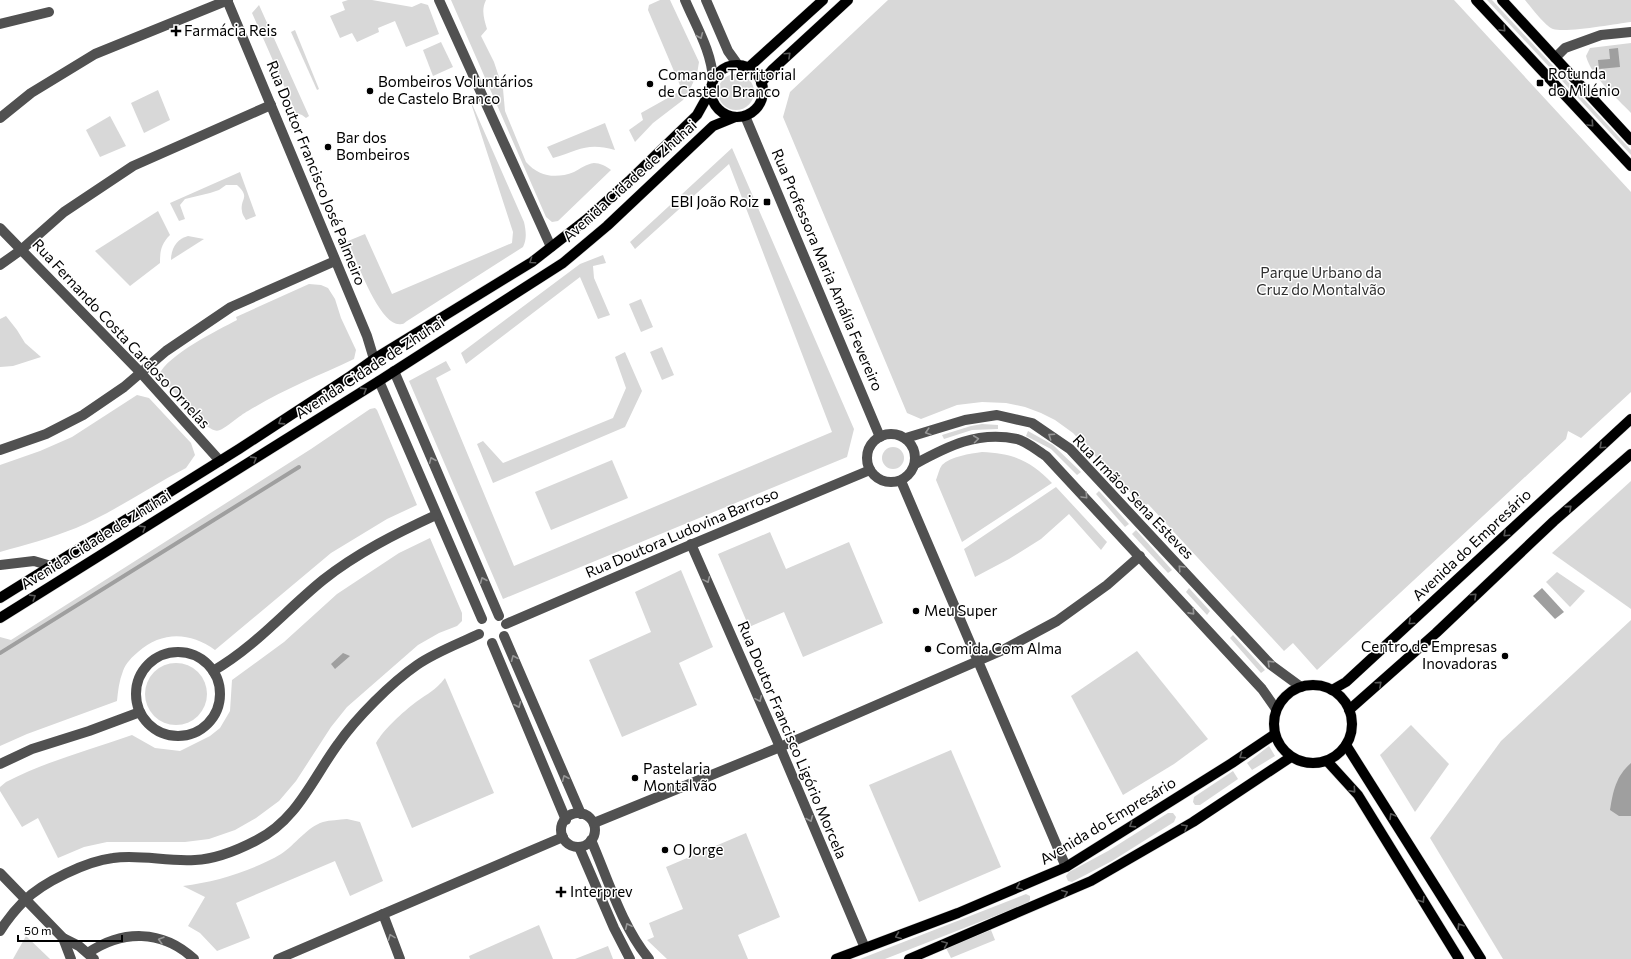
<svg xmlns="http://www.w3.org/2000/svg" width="1631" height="959" viewBox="0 0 1631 959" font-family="Commissioner,sans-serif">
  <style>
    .green { fill: #d8d8d8 }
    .water { fill: #9f9f9f }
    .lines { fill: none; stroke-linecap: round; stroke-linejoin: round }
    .stream { stroke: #9f9f9f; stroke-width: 4 }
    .major-casing { stroke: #dbdbdb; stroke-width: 11 }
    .minor { stroke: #515151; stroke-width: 10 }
    .major { stroke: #000; stroke-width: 10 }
    .oneway { stroke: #595959 }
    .oneway2 { stroke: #979797 }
    .poi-dot { fill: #000; stroke: #fff; stroke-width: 1.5 }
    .labels { text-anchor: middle; stroke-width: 3; stroke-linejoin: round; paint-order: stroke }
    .poi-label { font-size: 15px; fill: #000; stroke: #fff; text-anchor: start }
    .street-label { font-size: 15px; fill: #000; stroke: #fff }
    .park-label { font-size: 15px; fill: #2f2f2f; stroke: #fff }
  </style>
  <rect width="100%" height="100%" fill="#fff"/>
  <g class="green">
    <path d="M348,0H372L412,7L421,3L428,5L439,34L406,47L395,21L378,28L379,32L357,42L352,33L340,38L330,16L345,10L342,2Z"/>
    <path d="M451,0H486C481,10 484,19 487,29L481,36L494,62L503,89L505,111L526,162C539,177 556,179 574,172C580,169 586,164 594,163C600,163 606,166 611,170L558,221L552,222L546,217Z"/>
    <path d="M660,0H670L699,62L697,74L691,87L683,100L653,123L635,142L629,130L643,120L641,113L682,90L648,10L649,5Z"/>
    <path d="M888,0H1454L1631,192V392L1581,438L1568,431L1566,439L1317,670L1293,643L1284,651L1148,504L1143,506L1073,433L1055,420L1041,413L1025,407L1006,403L982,402L957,405L921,419L907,413L783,117L790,92Z"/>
    <path d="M1487,0H1492L1631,150V155Z"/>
    <path d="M1525,0H1631V22C1615,24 1566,33 1553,29C1545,26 1531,7 1525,0Z"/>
    <path d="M259,5L309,116L306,118L302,115L296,113L252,13Z"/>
    <path d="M295,30L319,89L317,90L291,32Z"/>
    <path d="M441,42L453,67L433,76L423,50Z"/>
    <path d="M1631,43V113C1617,98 1591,76 1586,56L1590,48Z"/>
    <circle cx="736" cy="92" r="18"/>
    <path d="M158,90L170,120L144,133L131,103Z"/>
    <path d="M469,97L524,222C526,231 527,239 523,247L407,321C405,322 404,324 402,324C380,330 355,256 348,241L365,234L392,294L512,243L513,232Z"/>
    <path d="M110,116L126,146L100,157L86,130Z"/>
    <path d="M605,123L615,150C587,142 580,150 553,158L547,147Z"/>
    <path d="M732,148L854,429L847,457L503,599L409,381L446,361L451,370L436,378L514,566L832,432L729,164L635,249L630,242Z"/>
    <path d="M240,172L256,216L246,220C245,218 242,214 242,211C240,198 251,198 237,185H226L219,190L210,193L185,199L180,205L185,219L179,221L170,203Z"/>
    <path d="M158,211L170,235C161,244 160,251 160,263L130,286L95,251Z"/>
    <path d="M188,236L204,239L171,260C171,248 177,239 188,236Z"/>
    <path d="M603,255L606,263L593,266L594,278L610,315L598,319L580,277L466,364L461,353L580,264Z"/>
    <path d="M309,284L321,285L328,288L335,299L341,318L356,350L354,359C318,376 282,390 248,411C240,415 226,428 220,430C215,432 212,429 208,427L161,379L159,375C167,355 218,330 237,320L236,317Z"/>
    <path d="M641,299L653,327L641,332L629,304Z"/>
    <path d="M6,316L17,330L25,343L41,357L13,366L0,367V319Z"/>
    <path d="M662,347L674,375L662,380L650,352Z"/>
    <path d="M625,352L642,391L625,427L493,483L477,444L483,441L503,463L613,418L626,388L615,357Z"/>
    <path d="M137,395L149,398L191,443L195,455L186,468C149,487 114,512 76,528C51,538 25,545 0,552V465L40,451L72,437Z"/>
    <path d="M375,408L377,410L417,505L387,519L331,553L215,650C190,632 162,631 138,652C132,657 126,663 123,671C119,681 118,691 117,701L27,734L0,746V637L11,640L311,449L370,409Z"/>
    <path d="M982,424L998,425V429L972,430L944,439L942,435L971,426Z"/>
    <path d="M1028,431L1053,445L1081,472L1077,475L1051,449L1026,436Z"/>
    <circle cx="893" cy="458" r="11"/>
    <path d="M982,452C1013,453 1031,461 1052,483L962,542L936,480C938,475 939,469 942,465C951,456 970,454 982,452Z"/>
    <path d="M612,460L628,498L551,530L535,492Z"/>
    <path d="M1631,481V609L1552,553Z"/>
    <path d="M1056,487L1107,542L1101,550L1069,514L1041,539L1009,559L975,577L964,549Z"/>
    <path d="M1099,491L1129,524L1125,527L1096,494Z"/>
    <path d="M1136,530L1172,570L1168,573L1132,534Z"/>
    <path d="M770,532L786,569L849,542L883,623L803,657L784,612L749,627L718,554Z"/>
    <path d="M430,538L462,613V621L457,626L439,633L418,645L347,707L331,727L296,781L279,801L256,818L235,830L209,839L185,842H107L84,847L58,858L38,818L22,827L0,791V787L6,782C46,761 90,750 132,735L155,748L180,751L210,736L220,728L230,711L232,680L284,642L337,594L399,553Z"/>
    <path d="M681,570L713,647L679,663L697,705L622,737L589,660L651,632L635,592Z"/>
    <path d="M1557,572L1585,591L1570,607L1546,582Z"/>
    <path d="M1189,588L1210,611L1207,615L1186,592Z"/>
    <path d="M1631,620V959H1503L1430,838L1501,741Z"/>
    <path d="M1233,635L1265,670L1261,673L1230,638Z"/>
    <path d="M1137,651L1208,739L1174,764L1123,795L1071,696Z"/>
    <circle cx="176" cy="694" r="31"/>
    <path d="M445,678L494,793L412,828L376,743C384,729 403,712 416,702C428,693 435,691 445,678Z"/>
    <path d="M1411,725L1449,764L1415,812L1380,755Z"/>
    <path d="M1269,746L1275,756L1252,770L1247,763Z"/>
    <path d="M951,750L1001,867L919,902L869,785Z"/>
    <path d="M1233,771L1238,779L1200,805H1195L1193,802L1194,797Z"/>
    <path d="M1168,813H1173L1176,817L1174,822L1112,861L1072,882L1068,881L1066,876L1069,872L1108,851Z"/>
    <path d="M347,819L360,822L383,881L350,896L335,861L236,903L250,938L217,951L200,933L188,926L205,897L183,886C216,882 252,871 281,854C295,845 307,827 323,822C330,820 339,820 347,819Z"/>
    <path d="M746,833L780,917L738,935L748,959H667L647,940L654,937L649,923L683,909L666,867Z"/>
    <path d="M1026,894L1030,896V900L1028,903L885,959H860Z"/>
    <path d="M539,925L553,959H470L469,956Z"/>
    <path d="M991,930L995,940L951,958L946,948Z"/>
    <path d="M26,936L50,959H13Z"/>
    <path d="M608,946L613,959H575Z"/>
  </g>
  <g class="water">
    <path d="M1618,48L1620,67L1599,69L1598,60L1610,59L1609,49Z"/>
    <path d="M1542,588L1564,612L1555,619L1533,596Z"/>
    <path d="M343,653L350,656L335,669L331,664Z"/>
    <path d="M1631,763V816H1619L1610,810C1613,791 1616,776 1631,763Z"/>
  </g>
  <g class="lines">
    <path class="stream" d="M0,653L299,467"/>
    <g class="major-casing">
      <g id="major">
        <path d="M1476,0L1631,166"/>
        <path d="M1502,0L1631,140"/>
        <circle cx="737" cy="91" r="26"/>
        <path d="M748,68L823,0"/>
        <path d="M761,83L772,70L848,0"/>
        <path d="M0,598L239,449L349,377L374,359L532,262L587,219L629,181L697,115L711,90"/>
        <path d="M0,618L379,381L563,263L607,226L713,126L735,117"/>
        <circle cx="1313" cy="724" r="39"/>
        <path d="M1332,690L1346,682L1631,419"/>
        <path d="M1349,710L1436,633L1554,521L1631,454"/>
        <path d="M1346,745L1481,959"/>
        <path d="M1327,761L1358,795L1459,959"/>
        <path d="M836,959L958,913L1066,867L1232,763L1275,734"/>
        <path d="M909,959L1091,881L1193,822L1291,757"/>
      </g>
    </g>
    <g class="minor">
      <path d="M227,0L367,336L374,359"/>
      <path d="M439,0L551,247"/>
      <path d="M685,0C696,26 712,52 713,80"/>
      <path d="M706,0L728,51L738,65"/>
      <path d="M0,24L49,12"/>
      <path d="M1555,58L1565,48L1601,35L1631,32"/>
      <path d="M745,116L880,437"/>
      <path d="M0,118L31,93L95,54L228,0"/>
      <path d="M0,228L140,372L220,461"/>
      <path d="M0,265L21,250L64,212L133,166L271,105"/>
      <path d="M394,371L499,616"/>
      <path d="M379,381L482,619"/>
      <circle cx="891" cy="458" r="24"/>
      <path d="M906,438L965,420L997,415L1032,423L1070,449L1271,665L1301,687"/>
      <path d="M0,450L46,434L83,415L124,387L166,351L231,307L335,261"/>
      <path d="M915,464C948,446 977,431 1017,439C1026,441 1038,451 1046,456L1262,689L1276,709"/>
      <path d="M901,481L1066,867"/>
      <path d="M691,544L780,747L865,948"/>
      <path d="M0,565L34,561L51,566"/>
      <path d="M506,624L683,548L870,470"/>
      <path d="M504,636L581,814"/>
      <path d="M492,643L566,820"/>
      <circle cx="178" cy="694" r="42"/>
      <path d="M213,671C255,647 286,610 323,580C357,553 397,533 436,515"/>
      <path d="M0,764L32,749L89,731L140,712"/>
      <circle cx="578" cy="830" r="17"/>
      <path d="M594,823L780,747L1003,650L1057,621L1107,585L1140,556"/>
      <path d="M591,840C608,879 622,927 649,959"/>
      <path d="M579,847L614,928L630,959"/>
      <path d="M0,873L63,938L79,946L94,959"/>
      <path d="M383,914L400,959"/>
      <path d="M0,931C7,920 15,910 24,901C43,882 87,861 113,858C140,854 167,862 195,860C217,859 238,850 257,840C297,820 313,778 338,744C356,718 391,683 417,665C436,652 458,644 479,634"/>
      <path d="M63,938L71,959"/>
      <path d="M88,953C122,930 162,929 194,959"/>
      <path d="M278,959L563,837"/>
    </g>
    <use href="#major" class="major"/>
  </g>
  <defs><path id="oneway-chevron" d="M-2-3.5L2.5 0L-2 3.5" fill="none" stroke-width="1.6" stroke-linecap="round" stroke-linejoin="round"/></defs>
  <g class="oneway">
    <use href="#oneway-chevron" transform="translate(1503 29) rotate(47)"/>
    <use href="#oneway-chevron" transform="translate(788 55) rotate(-43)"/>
    <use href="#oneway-chevron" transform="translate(1591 124) rotate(47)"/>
    <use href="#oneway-chevron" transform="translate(532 261) rotate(145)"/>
    <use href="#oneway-chevron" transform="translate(364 390) rotate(-32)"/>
    <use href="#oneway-chevron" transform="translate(281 422) rotate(147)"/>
    <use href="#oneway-chevron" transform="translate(1602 446) rotate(137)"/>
    <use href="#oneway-chevron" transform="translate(254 459) rotate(-32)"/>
    <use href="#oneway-chevron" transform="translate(1569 508) rotate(-41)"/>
    <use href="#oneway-chevron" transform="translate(143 528) rotate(-32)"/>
    <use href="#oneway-chevron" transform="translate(1506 534) rotate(137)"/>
    <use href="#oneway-chevron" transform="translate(1474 596) rotate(-43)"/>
    <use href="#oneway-chevron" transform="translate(33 597) rotate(-32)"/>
    <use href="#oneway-chevron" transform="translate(1411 622) rotate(137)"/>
    <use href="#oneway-chevron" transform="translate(1379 684) rotate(-42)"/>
    <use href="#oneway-chevron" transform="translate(1242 756) rotate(146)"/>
    <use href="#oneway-chevron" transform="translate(1353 790) rotate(49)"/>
    <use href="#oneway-chevron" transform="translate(1392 816) rotate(-121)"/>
    <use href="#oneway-chevron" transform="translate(1132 825) rotate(148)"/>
    <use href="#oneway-chevron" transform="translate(1185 827) rotate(-30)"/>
    <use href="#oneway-chevron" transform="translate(1019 887) rotate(157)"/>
    <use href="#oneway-chevron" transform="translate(1065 893) rotate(-23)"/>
    <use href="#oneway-chevron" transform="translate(1422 900) rotate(58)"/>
    <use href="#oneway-chevron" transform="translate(1460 926) rotate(-122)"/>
    <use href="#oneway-chevron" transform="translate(898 936) rotate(159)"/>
    <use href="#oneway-chevron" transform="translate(945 944) rotate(-23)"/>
  </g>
  <g class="oneway2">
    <use href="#oneway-chevron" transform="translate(700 36) rotate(67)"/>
    <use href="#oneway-chevron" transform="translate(928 432) rotate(163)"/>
    <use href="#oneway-chevron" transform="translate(1051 436) rotate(-146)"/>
    <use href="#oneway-chevron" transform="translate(976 439) rotate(-7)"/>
    <use href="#oneway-chevron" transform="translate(432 460) rotate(-113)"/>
    <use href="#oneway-chevron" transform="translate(1085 496) rotate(47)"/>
    <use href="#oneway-chevron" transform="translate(1181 568) rotate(-133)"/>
    <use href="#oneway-chevron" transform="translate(483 580) rotate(-113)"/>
    <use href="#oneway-chevron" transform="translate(707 580) rotate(66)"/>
    <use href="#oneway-chevron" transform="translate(1192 612) rotate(48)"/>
    <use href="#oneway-chevron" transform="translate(514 658) rotate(-113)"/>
    <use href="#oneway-chevron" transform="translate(1270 663) rotate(-136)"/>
    <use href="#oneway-chevron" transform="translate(759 699) rotate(66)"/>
    <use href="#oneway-chevron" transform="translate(518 705) rotate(67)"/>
    <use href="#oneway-chevron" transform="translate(565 778) rotate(-113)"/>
    <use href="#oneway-chevron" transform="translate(810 819) rotate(67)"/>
    <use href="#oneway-chevron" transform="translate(628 926) rotate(-115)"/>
    <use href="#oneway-chevron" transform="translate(391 937) rotate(-111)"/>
    <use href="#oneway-chevron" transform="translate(161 940) rotate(-164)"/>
  </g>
  <g class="poi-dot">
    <path d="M174 25h4v4h4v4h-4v4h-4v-4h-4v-4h4z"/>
    <rect x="1536" y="79" width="8" height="8" rx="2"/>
    <circle cx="650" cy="84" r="4"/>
    <circle cx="370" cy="91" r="4"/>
    <circle cx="328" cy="147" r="4"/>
    <rect x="763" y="198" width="8" height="8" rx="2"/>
    <circle cx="916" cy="611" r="4"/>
    <circle cx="928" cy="649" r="4"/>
    <circle cx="1505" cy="656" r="4"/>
    <circle cx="635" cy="778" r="4"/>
    <circle cx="665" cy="850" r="4"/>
    <path d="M559 886h4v4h4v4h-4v4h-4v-4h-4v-4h4z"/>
  </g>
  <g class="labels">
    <g class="poi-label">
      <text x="184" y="36">Farmácia Reis</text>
      <text x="1548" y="79">Rotunda<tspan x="1548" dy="17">do Milénio</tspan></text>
      <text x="658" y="80">Comando Territorial<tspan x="658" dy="17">de Castelo Branco</tspan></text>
      <text x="378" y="87">Bombeiros Voluntários<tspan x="378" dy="17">de Castelo Branco</tspan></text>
      <text x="336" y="143">Bar dos<tspan x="336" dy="17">Bombeiros</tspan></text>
      <text x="759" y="207" text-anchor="end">EBI João Roiz</text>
      <text x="924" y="616">Meu Super</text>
      <text x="1497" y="652" text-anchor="end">Centro de Empresas<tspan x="1497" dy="17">Inovadoras</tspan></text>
      <text x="936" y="654">Comida Com Alma</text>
      <text x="643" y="774">Pastelaria<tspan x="643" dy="17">Montalvão</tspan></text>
      <text x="673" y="855">O Jorge</text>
      <text x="570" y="897">Interprev</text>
    </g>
    <g class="street-label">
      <text transform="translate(316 173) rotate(68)" y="5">Rua Doutor Francisco José Palmeiro</text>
      <text transform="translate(630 181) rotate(-42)" y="5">Avenida Cidade de Zhuhai</text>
      <text transform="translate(827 270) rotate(67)" y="5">Rua Professora Maria Amália Fevereiro</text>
      <text transform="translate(121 334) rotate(47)" y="5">Rua Fernando Costa Cardoso Ornelas</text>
      <text transform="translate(370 368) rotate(-33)" y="5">Avenida Cidade de Zhuhai</text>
      <text transform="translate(1133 497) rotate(46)" y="5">Rua Irmãos Sena Esteves</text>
      <text transform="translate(682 533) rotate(-23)" y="5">Rua Doutora Ludovina Barroso</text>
      <text transform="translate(96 540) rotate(-32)" y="5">Avenida Cidade de Zhuhai</text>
      <text transform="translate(1472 545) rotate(-43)" y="5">Avenida do Empresário</text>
      <text transform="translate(792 740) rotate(67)" y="5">Rua Doutor Francisco Ligório Morcela</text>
      <text transform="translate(1108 821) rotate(-31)" y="5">Avenida do Empresário</text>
    </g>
    <g class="park-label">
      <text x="1321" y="278">Parque Urbano da<tspan x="1321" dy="17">Cruz do Montalvão</tspan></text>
    </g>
  </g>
  <path d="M18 935v6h104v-6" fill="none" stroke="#000000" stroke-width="2"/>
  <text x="24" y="935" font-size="12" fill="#000000" stroke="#ffffff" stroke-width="3" paint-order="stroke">50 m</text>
</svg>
